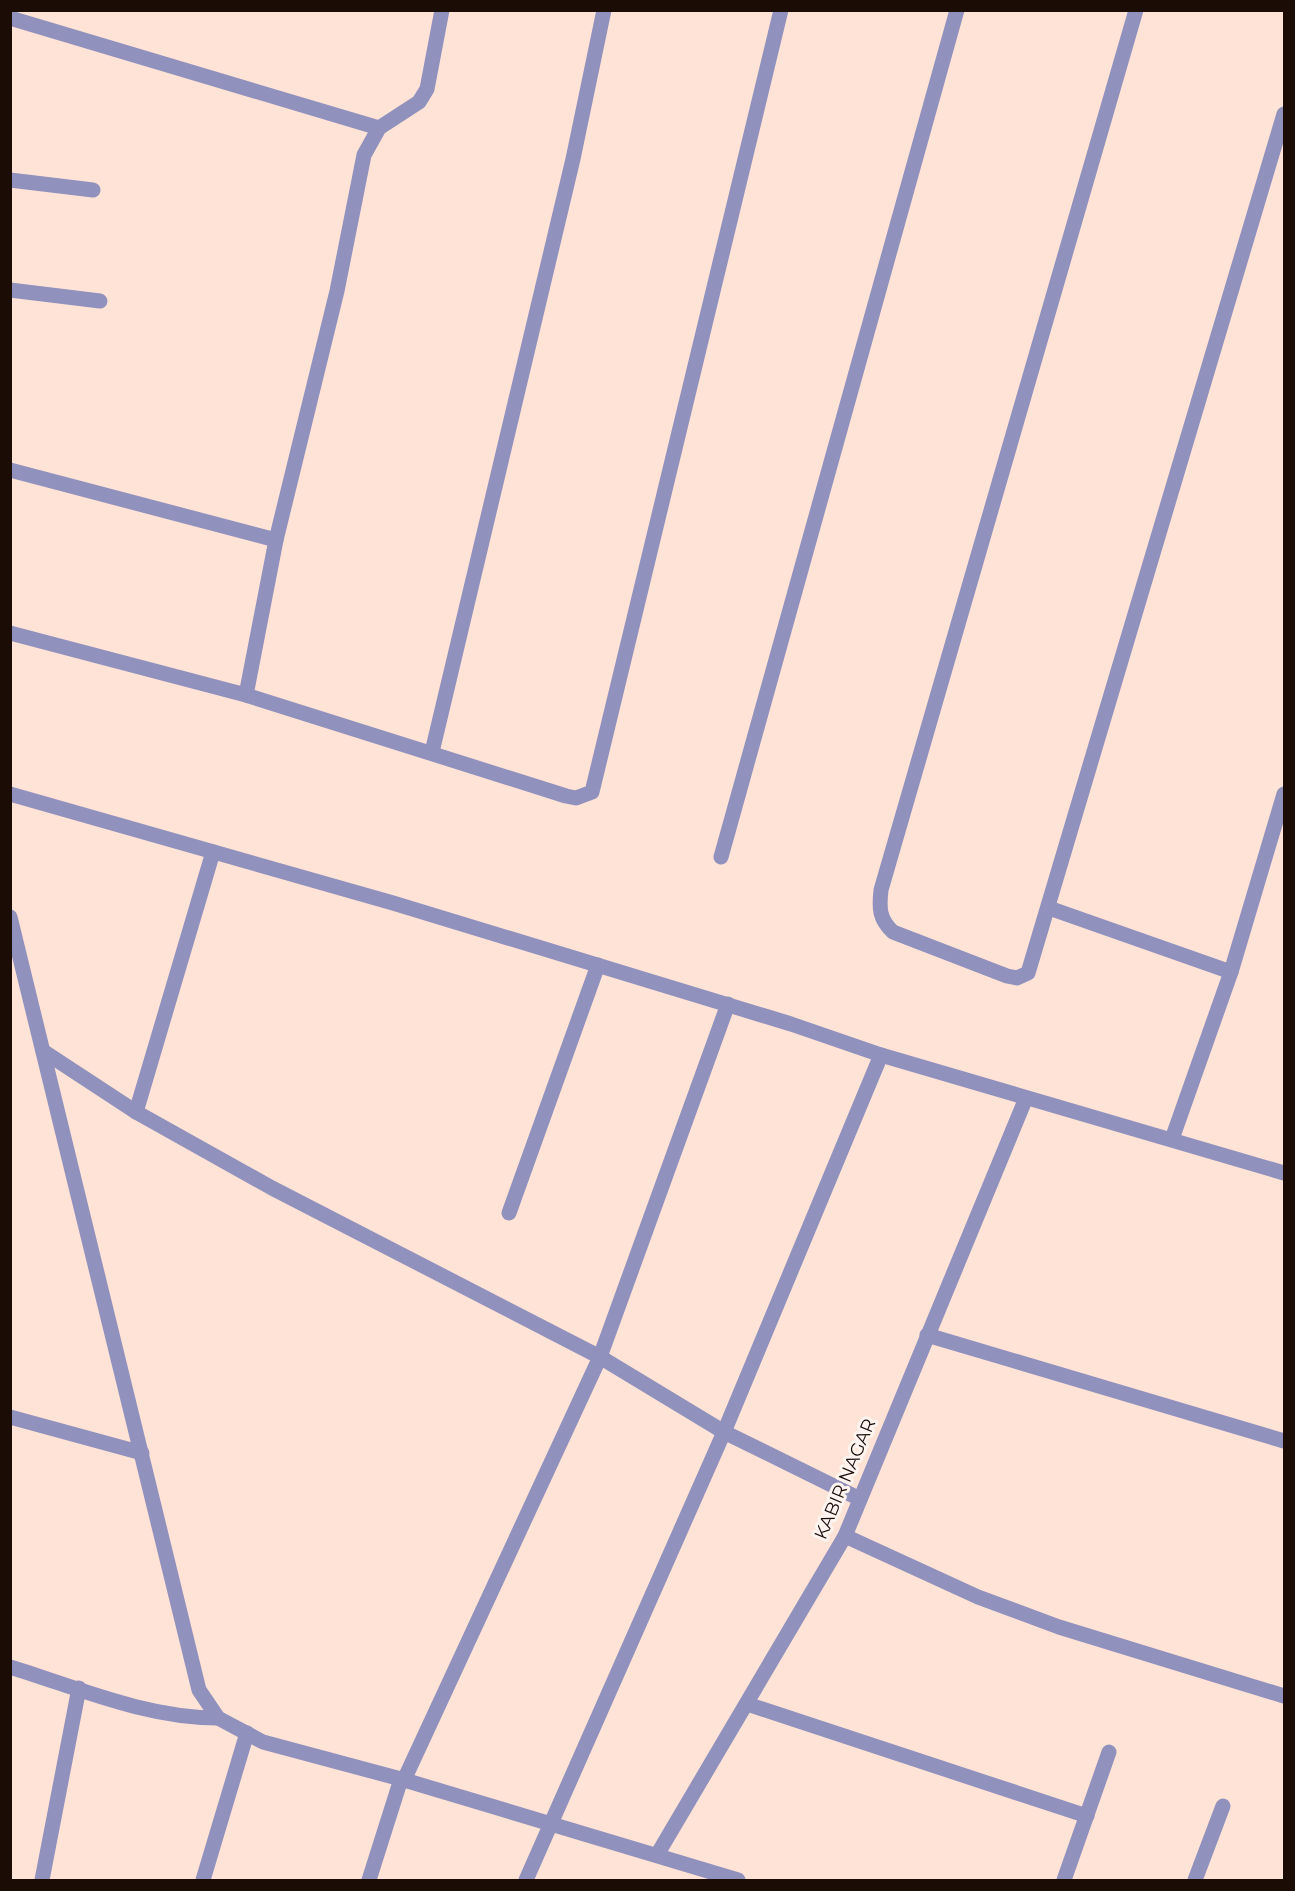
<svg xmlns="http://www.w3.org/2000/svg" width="1295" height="1891" viewBox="0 0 1295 1891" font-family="Montserrat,sans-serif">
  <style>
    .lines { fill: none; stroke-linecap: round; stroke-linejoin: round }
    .minor { stroke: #9191be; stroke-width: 15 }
    .labels { text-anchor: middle; stroke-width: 6; stroke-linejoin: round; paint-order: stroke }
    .street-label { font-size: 18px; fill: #1b0c06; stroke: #fef5f0 }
  </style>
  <rect width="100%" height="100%" fill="#ffe3d7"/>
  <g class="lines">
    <g class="minor">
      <path d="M1136,10L881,890C879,908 879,919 893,932L1007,976L1017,978L1028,973L1284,114"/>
      <path d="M10,18L379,128"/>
      <path d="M10,180L93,190"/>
      <path d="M10,290L100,301"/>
      <path d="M10,470L276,540"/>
      <path d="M10,633L246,695L566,796L576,798L592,792L781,10"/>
      <path d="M246,695L276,540L337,291L364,155L379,128L419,102L427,89L442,10"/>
      <path d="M432,752L573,159L604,10"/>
      <path d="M10,794L393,903L791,1024L881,1055L1284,1173"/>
      <path d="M721,857L957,10"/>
      <path d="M1049,908L1231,972"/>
      <path d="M10,917L199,1690L218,1718L263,1742L401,1779L738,1880"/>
      <path d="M43,1051L136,1112L272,1188L600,1357L724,1432L860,1499"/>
      <path d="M136,1112L213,852"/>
      <path d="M1172,1139L1231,972L1284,794"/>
      <path d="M509,1213L598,965"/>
      <path d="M927,1335L1284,1441"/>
      <path d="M10,1417L142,1453"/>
      <path d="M845,1536L978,1597L1059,1627L1284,1696"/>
      <path d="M10,1667C78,1688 146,1718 218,1718"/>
      <path d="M747,1704L1087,1816"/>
      <path d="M657,1855L845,1536L1026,1098"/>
      <path d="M42,1880L79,1688"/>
      <path d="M203,1880L247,1733"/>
      <path d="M369,1880L401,1779L404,1780L600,1357L728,1004"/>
      <path d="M526,1880L724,1432L881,1055"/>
      <path d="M1064,1880L1109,1752"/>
      <path d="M1195,1880L1223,1806"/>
    </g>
  </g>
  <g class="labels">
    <g class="street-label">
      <text transform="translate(845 1479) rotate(-67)" y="6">KABIR NAGAR</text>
    </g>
  </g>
  <rect width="1295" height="1891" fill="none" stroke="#1b0c06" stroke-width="24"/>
</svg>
